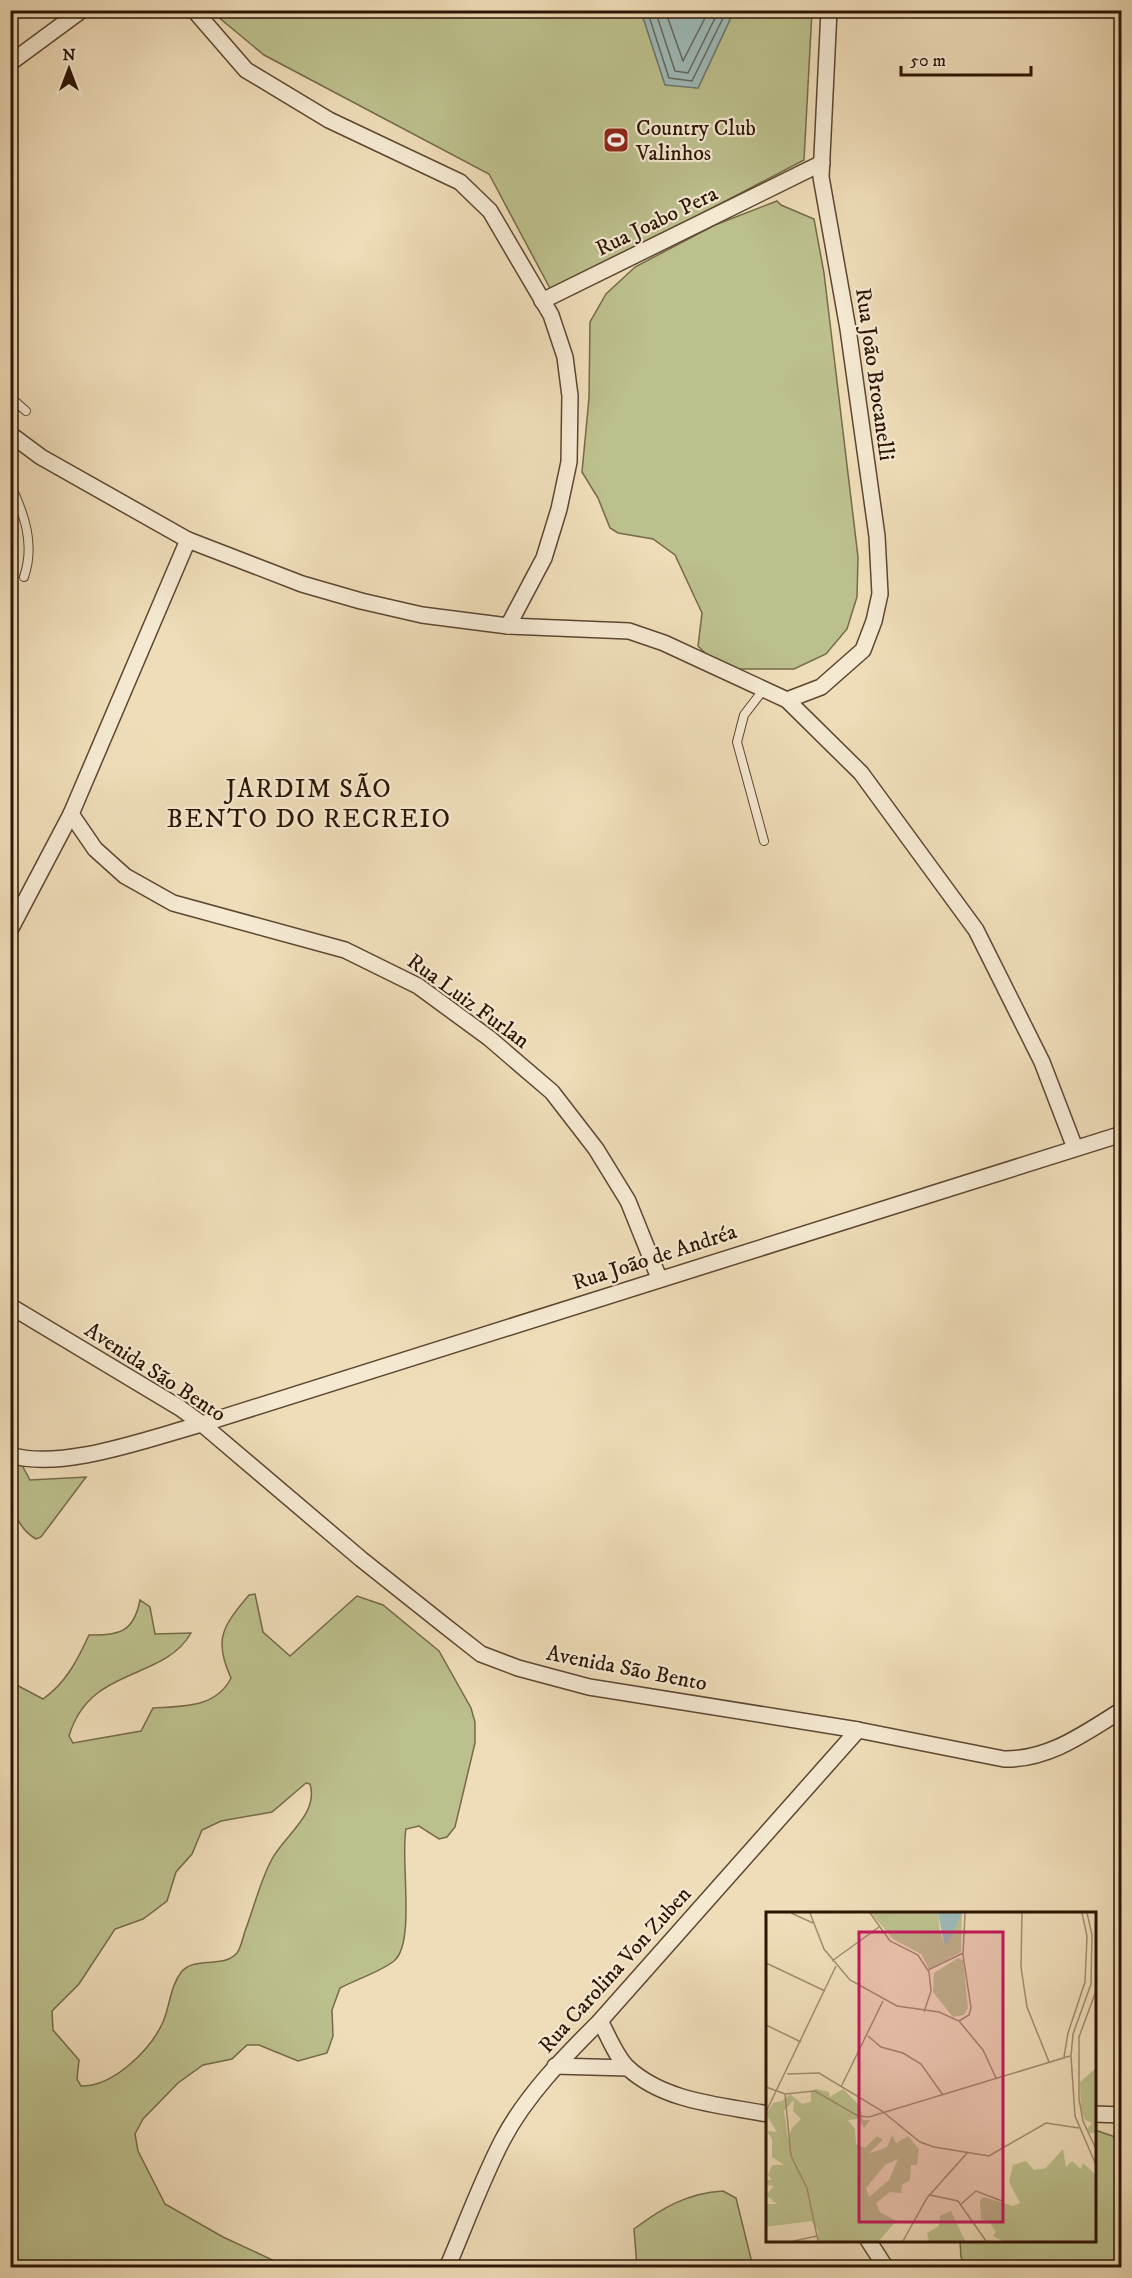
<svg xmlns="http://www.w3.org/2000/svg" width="1132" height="2278" viewBox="0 0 1132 2278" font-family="'IM FELL DW Pica',serif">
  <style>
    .green { fill: #bcc08d; stroke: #746a48; stroke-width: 1.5; fill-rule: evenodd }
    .water { fill: #9dbab9; stroke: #707870; stroke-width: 1.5 }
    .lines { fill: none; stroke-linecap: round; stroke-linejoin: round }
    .shore { stroke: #64675e; stroke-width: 1.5 }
    .service-casing { stroke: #5d4630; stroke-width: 10 }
    .minor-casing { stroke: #5d4630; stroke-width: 18 }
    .service { stroke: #f5e9d2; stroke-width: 8 }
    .minor { stroke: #f5e9d2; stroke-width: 15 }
    .labels { text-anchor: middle; stroke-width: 4.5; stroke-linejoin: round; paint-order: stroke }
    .poi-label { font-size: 22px; fill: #2c1403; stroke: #f5e9d2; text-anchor: start }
    .street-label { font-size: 22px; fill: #2c1403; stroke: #f5e9d2 }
    .quarter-label { font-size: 26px; letter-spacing: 1.5px; fill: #2c1403; stroke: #f5e9d2 }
    .inset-road { fill: none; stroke: #a18d70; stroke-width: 1.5 }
    .view { fill: #c2185b; fill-opacity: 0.15; stroke: #c2185b; stroke-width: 3 }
    .inset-edge { fill: none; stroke: #2c1403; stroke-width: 3 }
  </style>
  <rect width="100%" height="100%" fill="#efddb9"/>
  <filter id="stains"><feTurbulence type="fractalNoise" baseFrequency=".00333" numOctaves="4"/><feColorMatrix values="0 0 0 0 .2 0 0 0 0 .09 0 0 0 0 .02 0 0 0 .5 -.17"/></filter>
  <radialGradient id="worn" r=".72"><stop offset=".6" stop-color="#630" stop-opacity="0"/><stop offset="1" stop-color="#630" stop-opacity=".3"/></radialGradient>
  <g class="green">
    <path d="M211,11H641L665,84L698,88L734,11H812L804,160L552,292L489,174L264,55Z"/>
    <path d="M777,201L781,205L814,219L824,273L858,557L857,597L847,629L826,654L794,669H738L712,660L698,646L702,613L675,555L653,539L618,533L610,528L598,498L582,472L589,398L590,322L606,294L635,267L715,225Z"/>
    <path d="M10,1443L30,1480L86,1477L41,1537L36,1539C3,1520 11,1474 10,1443Z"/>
    <path d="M255,1594L263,1632L290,1656L357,1596L383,1605L439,1651L471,1708L475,1722V1743L455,1827L447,1837L439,1839L419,1826L406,1829C400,1857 416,1943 394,1961C380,1972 357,1979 340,1988L332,2010L333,2036L327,2053L298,2061L259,2045H247L232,2059L203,2065L178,2083L143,2119L135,2134L138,2151L165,2204L223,2237L277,2262L282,2267H11V1682L43,1699C66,1683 78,1659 89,1635C119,1636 134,1632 140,1600L150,1607L155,1634L191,1633C163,1682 90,1665 69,1736L73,1743L141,1731L153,1708C183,1706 216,1708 231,1678C213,1639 223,1626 249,1595ZM306,1783L310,1784C319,1814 284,1836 272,1859C260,1881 254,1908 245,1931C243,1937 241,1948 237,1953C223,1969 196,1956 182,1971C170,1986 170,2006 163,2022C150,2051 112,2087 81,2086L77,2079L79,2060L53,2030L52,2011L79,1984L115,1929L143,1919L167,1901L176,1872L192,1854L202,1830L221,1821L272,1812Z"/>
    <path d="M1095,2130L1121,2139V2267H966L961,2257L960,2241L1094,2240Z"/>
    <path d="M723,2191L736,2198L753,2267H637L634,2229C662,2208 687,2193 723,2191Z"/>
  </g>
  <path class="water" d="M641,11H734L698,88L665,85Z"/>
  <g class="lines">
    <g class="shore">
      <path d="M647,10L669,78L692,81L727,10"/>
      <path d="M655,10L675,71L688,73L719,10"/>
      <path d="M665,10L683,61L709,10"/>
    </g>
    <g class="service-casing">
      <g id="service">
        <path d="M10,397L26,411"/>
        <path d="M10,484C25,515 35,545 24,577"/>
        <path d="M764,689L744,715L737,742L764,841"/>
      </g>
    </g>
    <g class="minor-casing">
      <g id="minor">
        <path d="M194,10L246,70L329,120L460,182L490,211L551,315L565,357L570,396L569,462L559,509L544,558L508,626"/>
        <path d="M10,63L82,10"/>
        <path d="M542,301L822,163"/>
        <path d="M10,434L41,457L188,540L302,584L361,601L422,615L508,626L629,631L664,643L787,700L861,773L976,930L1042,1062L1075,1148"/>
        <path d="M787,700L821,687L863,650L874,621L880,594L877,536L848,329L821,177L829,10"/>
        <path d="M71,814L95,849L125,876L173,903L345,950L418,986L489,1038L552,1092L596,1149L628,1201L659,1278"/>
        <path d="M10,930L71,814L188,540"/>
        <path d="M10,1306L180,1408L202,1424L361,1559L444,1625L481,1654L518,1668L589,1687L858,1730L1004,1759C1049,1760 1085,1733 1122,1710"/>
        <path d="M10,1455C63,1471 149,1438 202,1424L1122,1134"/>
        <path d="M600,2021C608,2035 616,2057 628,2068C665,2102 721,2105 768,2114"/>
        <path d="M555,2066L628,2068"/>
        <path d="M1094,2114L1122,2115"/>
        <path d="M868,2240L886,2268"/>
        <path d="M447,2268C465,2226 481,2182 502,2141C526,2095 564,2057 600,2021L858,1730"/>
      </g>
    </g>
    <use href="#service" class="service"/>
    <use href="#minor" class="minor"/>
  </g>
  <defs>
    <g id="stadium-square" transform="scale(1.35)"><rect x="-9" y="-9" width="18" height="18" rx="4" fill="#8f2418" stroke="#f5e9d2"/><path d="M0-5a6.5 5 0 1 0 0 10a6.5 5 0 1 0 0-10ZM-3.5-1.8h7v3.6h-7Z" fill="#fff"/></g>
  </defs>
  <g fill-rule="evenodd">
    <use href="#stadium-square" x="616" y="140"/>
  </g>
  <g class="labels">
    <g class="poi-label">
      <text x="636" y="135">Country Club<tspan x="636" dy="25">Valinhos</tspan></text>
    </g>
    <g class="street-label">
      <text transform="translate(656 220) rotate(-26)" y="8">Rua Joabo Pera</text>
      <text transform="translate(876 374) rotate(82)" y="8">Rua João Brocanelli</text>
      <text transform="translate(469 1000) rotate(36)" y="8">Rua Luiz Furlan</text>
      <text transform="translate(654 1256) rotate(-18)" y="8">Rua João de Andréa</text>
      <text transform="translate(156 1371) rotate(33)" y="8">Avenida São Bento</text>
      <text transform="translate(627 1667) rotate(11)" y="8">Avenida São Bento</text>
      <text transform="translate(614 1969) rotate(-48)" y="8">Rua Carolina Von Zuben</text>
    </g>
    <g class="quarter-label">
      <text x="309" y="797">JARDIM SÃO<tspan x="309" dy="30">BENTO DO RECREIO</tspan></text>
    </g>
  </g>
  <g transform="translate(766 1912)">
    <rect width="330" height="330" fill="#efddb9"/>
    <path d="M105,1H172L174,19L178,31H181L196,1L195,40L163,57L155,42L127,27ZM192,46L197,48L202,96L198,103L187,105L167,80L168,61ZM330,156V221H324L321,217L326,211L319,208L315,196L314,170ZM50,177L63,180L64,185L77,177L94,194L97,208H104L98,216L92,207L82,208L89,217L90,232L99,236L111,224L117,228L102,242L121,235L126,223L130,231L142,224L153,237L151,253H145L144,268L136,273L135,281L124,280L110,291L114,300L130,309L113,329H52V318L45,309L0,315V292H11L0,283L8,274L0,273V268H6L2,263L6,253H18L6,245V227L1,219L11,220L0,202L7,191L16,189L24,182L36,192L45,190V180ZM28,188L27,199L35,207L26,216L22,227L18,199ZM132,247L123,268L103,285L100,276L119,253ZM297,237L300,255L306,249L315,257L317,251L330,263V329H237L227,324L230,320L224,311L215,307L214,288L218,285L247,294L254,291L243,270L247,253L260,249L268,258L280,256ZM185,299L199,329H163L161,321L173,314L174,304Z" fill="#bcc08d" fill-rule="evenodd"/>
    <path d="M172,1H196L182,31H178Z" fill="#9dbab9"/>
    <path class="inset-road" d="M25,1L47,11M44,1L58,37L84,68L131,94L173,100L193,109L217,138L230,166M104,1L124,29L152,43L163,60L165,79L158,100M256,1L255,55L261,95L283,150M321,1L326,23L325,72L307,122L305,144L309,204L330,253M66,49L113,15M0,51L59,79M162,58L197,41M330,79L313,125V187L317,209L330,237M193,109L203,103L205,96L197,43L199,1M0,113L35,130M102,124L115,135L137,141L155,152L177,183M298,145L302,121L319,70L321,24L316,1M21,162L53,161L116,199L154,230L168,235L223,244L280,211L313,216M0,175L19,182L49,179L92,204L103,205L304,144M75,175L117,89M19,182L25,244L41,276L52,329M0,200L70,54M164,283L192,289L220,329M195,292L210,279L236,289M28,329L51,324M137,329L161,286L202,240"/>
    <path class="view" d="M93,20H237V310H93Z"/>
    <rect width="330" height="330" class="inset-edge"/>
  </g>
  <rect width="1132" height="2278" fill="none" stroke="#efddb9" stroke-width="36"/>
  <rect x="12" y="12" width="1108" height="2254" fill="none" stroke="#2c1403" stroke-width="3"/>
  <rect x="18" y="18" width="1096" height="2242" fill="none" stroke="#2c1403" stroke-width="1.5"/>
  <g transform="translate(69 69)" stroke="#f5e9d2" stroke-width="4.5" paint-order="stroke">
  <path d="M0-4.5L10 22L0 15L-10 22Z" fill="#2c1403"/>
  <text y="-9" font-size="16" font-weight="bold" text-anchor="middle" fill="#2c1403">N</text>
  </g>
  <path d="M901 66v9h130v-9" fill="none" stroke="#2c1403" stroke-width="3"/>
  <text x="910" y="66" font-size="18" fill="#2c1403" stroke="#f5e9d2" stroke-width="4.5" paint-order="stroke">50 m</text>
  <rect width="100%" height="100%" filter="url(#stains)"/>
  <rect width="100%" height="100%" fill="url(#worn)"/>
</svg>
